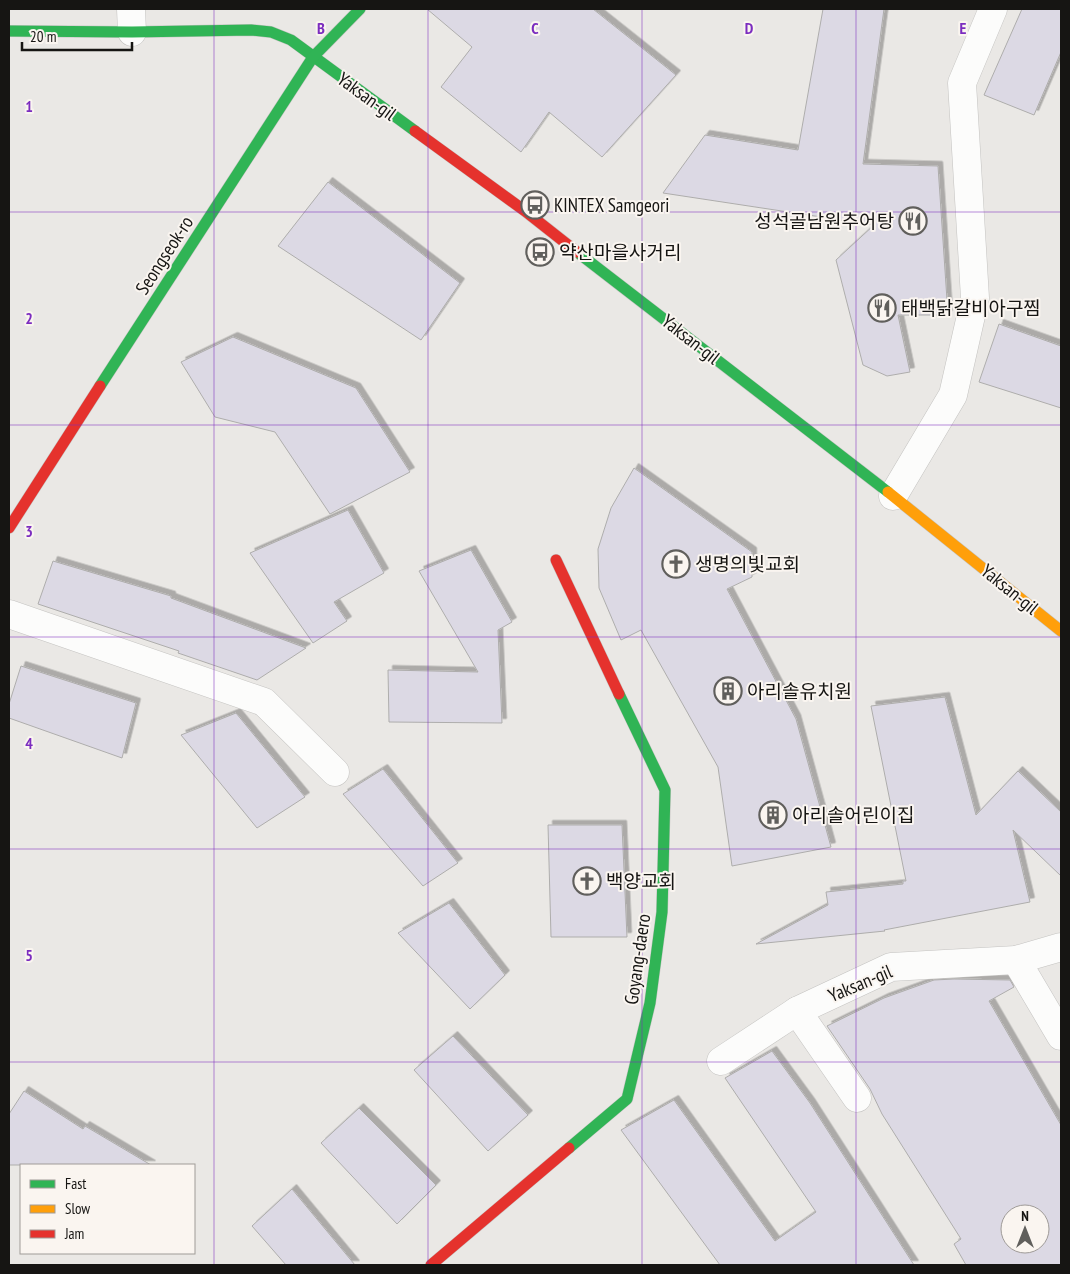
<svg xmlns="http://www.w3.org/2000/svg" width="1070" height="1274" viewBox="0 0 1070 1274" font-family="'PT Sans Narrow','Noto Sans KR',sans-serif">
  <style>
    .building { fill: #dcd9e4; stroke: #aeadac; fill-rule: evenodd; filter: url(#shadow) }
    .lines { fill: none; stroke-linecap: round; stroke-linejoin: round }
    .street-casing { stroke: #c4c3c1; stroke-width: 29 }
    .fast-casing { stroke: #c4c3c1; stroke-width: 12 }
    .slow-casing { stroke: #c4c3c1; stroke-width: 12 }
    .jam-casing { stroke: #c4c3c1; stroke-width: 12 }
    .street { stroke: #fcfcfb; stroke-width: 28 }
    .fast { stroke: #30b455; stroke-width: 11 }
    .slow { stroke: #ff9f0a; stroke-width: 11 }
    .jam { stroke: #e5322d; stroke-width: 11 }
    .grid { fill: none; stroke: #7b2cbf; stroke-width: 1; stroke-opacity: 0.55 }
    .labels { text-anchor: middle; stroke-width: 4; stroke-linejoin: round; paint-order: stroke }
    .street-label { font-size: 19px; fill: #161513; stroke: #faf5f0 }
    .poi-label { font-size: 19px; fill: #161513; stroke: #faf5f0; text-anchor: start }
    .grid-label { font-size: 16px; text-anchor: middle; font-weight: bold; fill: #7b2cbf; stroke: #faf5f0; stroke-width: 4; stroke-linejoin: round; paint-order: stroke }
  </style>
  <defs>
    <filter id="shadow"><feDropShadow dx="4.5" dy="-4.5" stdDeviation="0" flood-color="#0004"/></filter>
  </defs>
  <rect width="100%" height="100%" fill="#eae8e5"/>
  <g class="building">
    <path d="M427,9H593L676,75L602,157L549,112L521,152L441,87L472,47Z"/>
    <path d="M823,9H884L863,164L938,166L948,315H898L910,372L887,376L863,365L836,260L874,225L663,193L705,135L798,150Z"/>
    <path d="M1022,9H1061V52L1034,115L984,95Z"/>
    <path d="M328,182L460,283L421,340L278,246Z"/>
    <path d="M999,324L1061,346V408L979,382Z"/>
    <path d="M233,337L356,388L410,472L330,514L275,432L215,417L181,362Z"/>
    <path d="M634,468L752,552V577L727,589L796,719L831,847L732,866L718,767L641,630L621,640L599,588L598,549L611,508Z"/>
    <path d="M348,510L384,573L334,602L347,621L313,643L250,553Z"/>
    <path d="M471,550L512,622L498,630L502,723L389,722L388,670L478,672L419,571Z"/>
    <path d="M53,561L171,596V598L306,648L257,680L178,653L179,651L38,604Z"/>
    <path d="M21,666L136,703L122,758L9,718V704Z"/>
    <path d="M945,697L976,815L1018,771L1061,812V876L1013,830L1030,902L884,930L885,931L756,944L828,905L826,892L903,884V881H906L871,706Z"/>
    <path d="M236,713L305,797L257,828L181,735Z"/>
    <path d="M383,769L458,863L423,886L343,794Z"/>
    <path d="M548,825H622L627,937H551Z"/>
    <path d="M449,903L505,975L470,1009L398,933Z"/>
    <path d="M954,979L1010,980L1014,987L989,1001L1061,1125V1265H966L954,1244L961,1239L882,1114L870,1089L827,1026L884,998L934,980ZM1010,1214H1040V1244H1010Z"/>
    <path d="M453,1036L528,1115L488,1151L414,1070Z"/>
    <path d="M772,1051L810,1103L914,1265H720L621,1130L674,1100L775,1241L816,1212L725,1078Z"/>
    <path d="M24,1091L83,1129L85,1126L151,1165H9V1114Z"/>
    <path d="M359,1108L436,1185L397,1224L321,1143Z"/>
    <path d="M292,1189L355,1265H286L252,1226Z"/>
  </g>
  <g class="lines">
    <g class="street-casing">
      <g id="street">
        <path d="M131,9L132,32"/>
        <path d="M893,496L953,395L975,298L962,83L993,9"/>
        <path d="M9,614L264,702L335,772"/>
        <path d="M1016,960L1061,1036"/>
        <path d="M797,1011L857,1098"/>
        <path d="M721,1061L797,1011L891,967L1016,960L1061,947"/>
      </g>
    </g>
    <g class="fast-casing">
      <g id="fast">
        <path d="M9,31L132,32L251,30L271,32L291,40L415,131"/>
        <path d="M577,252L888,492"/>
        <path d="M100,386L313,57L360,9"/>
        <path d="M569,1148L627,1099L650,1003L662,912L665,790L619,694"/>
      </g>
    </g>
    <g class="slow-casing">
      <path id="slow" d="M888,492L1061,631"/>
    </g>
    <g class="jam-casing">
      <g id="jam">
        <path d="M415,131L525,211L577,252"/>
        <path d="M9,528L100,386"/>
        <path d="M556,560L619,694"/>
        <path d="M431,1265L569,1148"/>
      </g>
    </g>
    <use href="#street" class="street"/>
    <use href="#fast" class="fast"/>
    <use href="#slow" class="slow"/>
    <use href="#jam" class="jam"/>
  </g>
  <path class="grid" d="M214,9V1265M428,9V1265M642,9V1265M856,9V1265M9,212H1061M9,425H1061M9,637H1061M9,849H1061M9,1062H1061"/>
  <defs>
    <g id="bus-ring" transform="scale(1.4375)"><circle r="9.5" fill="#faf5f0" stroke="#605f5c" stroke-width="1.5"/><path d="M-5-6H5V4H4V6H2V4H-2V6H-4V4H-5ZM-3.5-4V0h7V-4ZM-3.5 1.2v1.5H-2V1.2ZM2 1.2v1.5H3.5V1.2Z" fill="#605f5c"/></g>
    <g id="restaurant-ring" transform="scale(1.4375)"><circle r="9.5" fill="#faf5f0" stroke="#605f5c" stroke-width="1.5"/><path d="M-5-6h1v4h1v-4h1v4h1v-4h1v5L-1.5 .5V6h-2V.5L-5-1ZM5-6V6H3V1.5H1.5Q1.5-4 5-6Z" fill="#605f5c"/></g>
    <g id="church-ring" transform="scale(1.4375)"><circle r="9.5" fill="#faf5f0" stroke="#605f5c" stroke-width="1.5"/><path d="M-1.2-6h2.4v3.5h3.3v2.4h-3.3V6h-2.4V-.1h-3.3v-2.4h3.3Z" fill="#605f5c"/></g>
    <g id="building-ring" transform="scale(1.4375)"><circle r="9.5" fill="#faf5f0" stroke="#605f5c" stroke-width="1.5"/><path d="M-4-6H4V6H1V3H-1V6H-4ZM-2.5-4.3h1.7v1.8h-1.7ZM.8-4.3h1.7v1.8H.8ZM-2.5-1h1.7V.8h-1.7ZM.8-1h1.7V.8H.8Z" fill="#605f5c"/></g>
  </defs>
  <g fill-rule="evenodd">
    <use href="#bus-ring" x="535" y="205"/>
    <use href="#restaurant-ring" x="913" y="221"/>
    <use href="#bus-ring" x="540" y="252"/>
    <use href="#restaurant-ring" x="882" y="308"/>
    <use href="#church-ring" x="676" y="564"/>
    <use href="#building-ring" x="728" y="691"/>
    <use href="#building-ring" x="773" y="815"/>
    <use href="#church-ring" x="587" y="881"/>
  </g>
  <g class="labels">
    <g class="street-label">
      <text transform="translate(367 96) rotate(36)" y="7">Yaksan-gil</text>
      <text transform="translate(164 255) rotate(-57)" y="7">Seongseok-ro</text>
      <text transform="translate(691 339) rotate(38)" y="7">Yaksan-gil</text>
      <text transform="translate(1010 589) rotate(39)" y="7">Yaksan-gil</text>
      <text transform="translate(637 959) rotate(-82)" y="7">Goyang-daero</text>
      <text transform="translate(860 983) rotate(-23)" y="7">Yaksan-gil</text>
    </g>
    <g class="poi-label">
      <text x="554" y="212">KINTEX Samgeori</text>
      <text x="894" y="228" text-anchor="end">성석골남원추어탕</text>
      <text x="559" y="259">약산마을사거리</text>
      <text x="901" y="315">태백닭갈비아구찜</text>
      <text x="695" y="571">생명의빛교회</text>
      <text x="747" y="698">아리솔유치원</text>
      <text x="792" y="822">아리솔어린이집</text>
      <text x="606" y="888">백양교회</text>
    </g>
  </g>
  <g class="grid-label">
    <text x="321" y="34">B</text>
    <text x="535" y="34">C</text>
    <text x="749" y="34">D</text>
    <text x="963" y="34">E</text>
    <text x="29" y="112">1</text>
    <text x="29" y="324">2</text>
    <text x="29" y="537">3</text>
    <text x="29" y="749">4</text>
    <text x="29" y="961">5</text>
  </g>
  <rect width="1070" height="1274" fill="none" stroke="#161513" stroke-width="20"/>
  <rect x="20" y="1164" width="175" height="90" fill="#faf5f0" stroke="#9f9b98"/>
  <rect x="30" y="1180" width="25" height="8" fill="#30b455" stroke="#9f9b98"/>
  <text x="65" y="1189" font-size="15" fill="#161513">Fast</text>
  <rect x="30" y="1205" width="25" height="8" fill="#ff9f0a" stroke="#9f9b98"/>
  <text x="65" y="1214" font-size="15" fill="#161513">Slow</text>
  <rect x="30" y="1230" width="25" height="8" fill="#e5322d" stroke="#9f9b98"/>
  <text x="65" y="1239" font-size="15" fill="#161513">Jam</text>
  <g transform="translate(1025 1229)"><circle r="24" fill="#faf5f0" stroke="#9f9b98"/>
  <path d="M0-4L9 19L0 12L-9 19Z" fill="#605f5c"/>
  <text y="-8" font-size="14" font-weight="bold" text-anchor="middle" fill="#161513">N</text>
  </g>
  <path d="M22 42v8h110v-8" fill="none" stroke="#161513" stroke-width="2.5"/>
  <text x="30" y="42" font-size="15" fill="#161513" stroke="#faf5f0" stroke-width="4" paint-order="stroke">20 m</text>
</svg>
